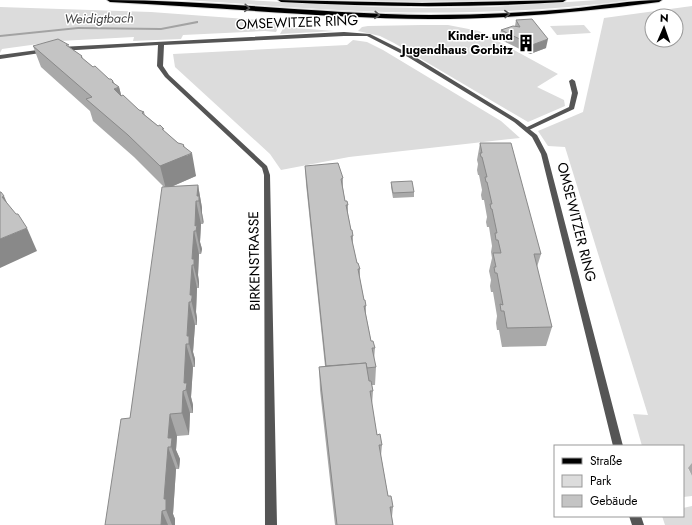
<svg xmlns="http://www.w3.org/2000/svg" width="692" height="525" viewBox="0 0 692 525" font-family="Jost,sans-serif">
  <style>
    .green { fill: #dcdcdc; fill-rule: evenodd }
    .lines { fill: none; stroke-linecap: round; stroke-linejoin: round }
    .stream { fill: #a3a3a3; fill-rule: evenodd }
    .primary-casing { stroke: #dbdbdb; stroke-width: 2 }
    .lane { fill: #555; fill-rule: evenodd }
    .street { fill: #555; fill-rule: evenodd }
    .primary { fill: #000; fill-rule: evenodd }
    .wall { fill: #a9a9a9 }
    .shaded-wall { fill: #898989 }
    .building { fill: #c4c4c4; stroke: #898989 }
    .oneway { stroke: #595959 }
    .labels { text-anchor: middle; stroke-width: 3; stroke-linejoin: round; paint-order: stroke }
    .far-poi-label { font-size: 12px; font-weight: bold; fill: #000; stroke: #fff; text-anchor: end }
    .far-water-label { font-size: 13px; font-style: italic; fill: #444; stroke: #fff }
    .street-label { font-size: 14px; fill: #000; stroke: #fff }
  </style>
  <rect width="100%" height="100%" fill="#fff"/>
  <g class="green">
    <path d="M183,0H246L375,7L425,8L491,7L598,0H633C551,11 468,14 385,12C318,10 251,4 183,0Z"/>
    <path d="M347,0H511L418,2Z"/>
    <path d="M692,6V468L688,469L692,476V496L683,497V446H642L633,414L648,415L565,147L548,146L538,131L583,112L604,18ZM652,16H676V40H652Z"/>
    <path d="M0,7L151,12L274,21L273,22H281L276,32L265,31L183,35L181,39L133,41L134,37L60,41L2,49L0,53Z"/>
    <path d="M422,25H448L479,31L558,74L537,87L564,100L565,106L528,122L394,43L380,36L358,31L362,27L368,26Z"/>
    <path d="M584,25L591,33L557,35L550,26Z"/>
    <path d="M284,27L334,31H335L280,34Z"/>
    <path d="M353,40L367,42L383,50L501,121L520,138L349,157L281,170L270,154L175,67L173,54L347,45Z"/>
    <path d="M692,506V525H665L662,516H683V508Z"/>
  </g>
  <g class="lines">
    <path class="stream" d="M197,21H198V23L161,30L78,29L0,37V35L78,27L161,28Z"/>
    <g class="primary-casing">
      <g id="primary">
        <path d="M107,0C215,0 322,14 430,15C476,15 523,13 569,9C600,6 631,0 662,0L659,2C583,12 507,19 430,19C323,18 217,7 110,2Z"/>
        <path d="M278,0L422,3L566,0L563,2C469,8 375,7 281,2Z"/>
      </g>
    </g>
    <path class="lane" d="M572,79L575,81L578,93L574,109L529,130H525V128L569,107L572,93L569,81Z"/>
    <g class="street">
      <path d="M344,32L370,34L412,55L518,120L537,135L547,154L623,446H613L541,154L532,137L514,122L408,57L367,36H344L164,45L163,66L169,75L267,166L270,175L277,525H265L264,175L262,168L165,77L157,66L158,45L60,51L57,49L60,47Z"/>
      <path d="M45,49L48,51L47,52L0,59V55Z"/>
      <path d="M629,516H641L644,525H632Z"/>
    </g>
    <use href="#primary" class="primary"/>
  </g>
  <g class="wall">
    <path d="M516,20L546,48L530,54L499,39L501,30L515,26Z"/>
    <path d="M33,46L69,47L82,56L83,59L109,79L113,81L114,83L119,87L121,95L139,110L144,112L145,115L184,148L196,176L171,187L198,185L202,208V213L204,222L203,224H201L200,242L202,249L201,254H199L198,275L199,282V288H197L196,312L197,318V325H195L193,352L195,359V367H193L191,397L193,405V413H190L189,435L177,436L176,450L180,459L179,469H176L173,514L175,519V525H105L130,418L164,187L134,157L93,121L90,111L41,67Z"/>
    <path d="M480,143L541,254L537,267L552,327L546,346L502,347L499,330H497L496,323L497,316L493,292H491L490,286L491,280L489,271L492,258L491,252L492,246L489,227H487L486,222L487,217L484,200H482L481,195L482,190L479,175H478L477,170L478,164L477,160Z"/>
    <path d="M305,166L343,178V188L345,201L348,205V214L351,230L353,236V245L357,263L360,269V279L364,300L366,306V315L371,341L375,348L374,360L376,367L375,385H372L373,391L372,405L377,435L382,445L381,456L388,496L393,507L392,517L393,525H335L320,390L319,367L325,366L306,184Z"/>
    <path d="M391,182L414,192V197L393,198L391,187Z"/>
    <path d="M692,463V476L688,468Z"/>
  </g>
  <g class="shaded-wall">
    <path d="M548,39L546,48L530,54L532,45Z"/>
    <path d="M113,81L116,89L119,87L125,109L120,111L112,82Z"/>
    <path d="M184,145L186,156L192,153L196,176L166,189L160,166Z"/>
    <path d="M198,185L202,208V213L203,219V224L199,201L197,196Z"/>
    <path d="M4,196L14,219L2,197Z"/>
    <path d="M196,201L201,224L200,242L202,249L201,254L195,226Z"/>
    <path d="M27,228L37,251L0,268V239Z"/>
    <path d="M194,231L199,254L198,275L199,282V288L192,259Z"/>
    <path d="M192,265L197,288L196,312L197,318V325L190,295Z"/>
    <path d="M189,302L195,325L193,352L195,359V367L187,336Z"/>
    <path d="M186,344L193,367L191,397L193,405V413L184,383Z"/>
    <path d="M183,391L190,413L189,435L182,413Z"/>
    <path d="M170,414L177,436L176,450L180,459L179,469L168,438Z"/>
    <path d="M168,447L176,469L173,514L175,519V525H172L166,510L164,499Z"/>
    <path d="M162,511L168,525H161Z"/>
  </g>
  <g class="building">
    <path d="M532,19L548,39L532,45L501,30L513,26L520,27L516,20Z"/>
    <path d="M58,39L69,45H66L82,56L81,57L93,67L95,66L109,79H111L113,81L112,82L119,87L114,89L121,96L123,95L139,110L144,112L142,113L158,126L160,125L164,129H162L178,143L182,144L184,145L183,146L192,153L160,166L128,135L86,99L92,97L33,46Z"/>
    <path d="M480,143H511L541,254H534L552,327L507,328L504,311H501L500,304L503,305L497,273H495L494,267H496L493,253H501L498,240H496L495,233H497L492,209H491L490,204H492L487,182H486L485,177H487L482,157H481L480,153H482Z"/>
    <path d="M338,163L343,178L341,179L345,201H347L348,205H346L351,230H352L353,236H351L357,263H358L360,269H358L364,300H365L366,306H364L371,341H373L375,348H372L376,367L367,368L366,363L326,366L305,166Z"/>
    <path d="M412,181L414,192L393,193L391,182Z"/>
    <path d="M198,185L197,196H199V201H196L195,226L197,225L196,231H194L192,259H194V265H192L190,295H192V298L191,302H189L187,336H189V344H186L184,383H187L186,390L183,391L182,413L170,414L168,438H172L171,447H168L164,499H166V510L162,511L161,525H105L121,419L130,418L162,187Z"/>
    <path d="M0,192H1L4,196L2,197L16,214H18L27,228L0,239Z"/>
    <path d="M366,363L369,381H371L373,391H370L377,435L380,434L382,445H379L388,496H391L392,501L393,507H390L393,525H337L319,367Z"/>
  </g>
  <defs><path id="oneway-chevron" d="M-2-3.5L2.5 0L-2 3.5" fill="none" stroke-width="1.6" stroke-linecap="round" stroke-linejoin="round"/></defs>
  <g class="oneway">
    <use href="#oneway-chevron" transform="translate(247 8) rotate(4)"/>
    <use href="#oneway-chevron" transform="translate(507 14) rotate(-2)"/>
    <use href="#oneway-chevron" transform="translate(377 15) rotate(3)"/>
  </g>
  <defs>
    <g id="building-bare" transform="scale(1.38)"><path d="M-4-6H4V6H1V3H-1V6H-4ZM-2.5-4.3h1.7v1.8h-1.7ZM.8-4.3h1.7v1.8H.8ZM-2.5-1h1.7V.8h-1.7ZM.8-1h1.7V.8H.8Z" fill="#000" stroke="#fff" stroke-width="2.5" paint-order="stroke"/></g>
  </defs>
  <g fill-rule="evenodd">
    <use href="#building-bare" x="526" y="43"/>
  </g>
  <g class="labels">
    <g class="far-poi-label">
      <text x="513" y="40">Kinder- und<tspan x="513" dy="14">Jugendhaus Gorbitz</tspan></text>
    </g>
    <g class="far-water-label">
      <text transform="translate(99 18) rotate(-1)" y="5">Weidigtbach</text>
    </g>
    <g class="street-label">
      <text transform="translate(297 22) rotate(-2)" y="5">OMSEWITZER RING</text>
      <text transform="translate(577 222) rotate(76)" y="5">OMSEWITZER RING</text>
      <text transform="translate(254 261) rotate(-91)" y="5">BIRKENSTRASSE</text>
    </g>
  </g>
  <rect x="554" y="445" width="130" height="72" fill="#ffffff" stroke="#999999"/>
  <rect x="562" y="458" width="20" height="6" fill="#000000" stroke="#999999"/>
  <text x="590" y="465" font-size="12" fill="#000000">Straße</text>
  <rect x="562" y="475" width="20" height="12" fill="#dcdcdc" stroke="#999999"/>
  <text x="590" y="485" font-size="12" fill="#000000">Park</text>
  <rect x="562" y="495" width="20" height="12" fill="#c4c4c4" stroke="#999999"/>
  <text x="590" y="505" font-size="12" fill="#000000">Gebäude</text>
  <g transform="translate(664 28) rotate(2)"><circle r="19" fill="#ffffff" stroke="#999999"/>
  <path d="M0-3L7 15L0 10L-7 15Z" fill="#000000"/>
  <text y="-6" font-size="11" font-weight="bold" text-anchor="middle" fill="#000000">N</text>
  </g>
</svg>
